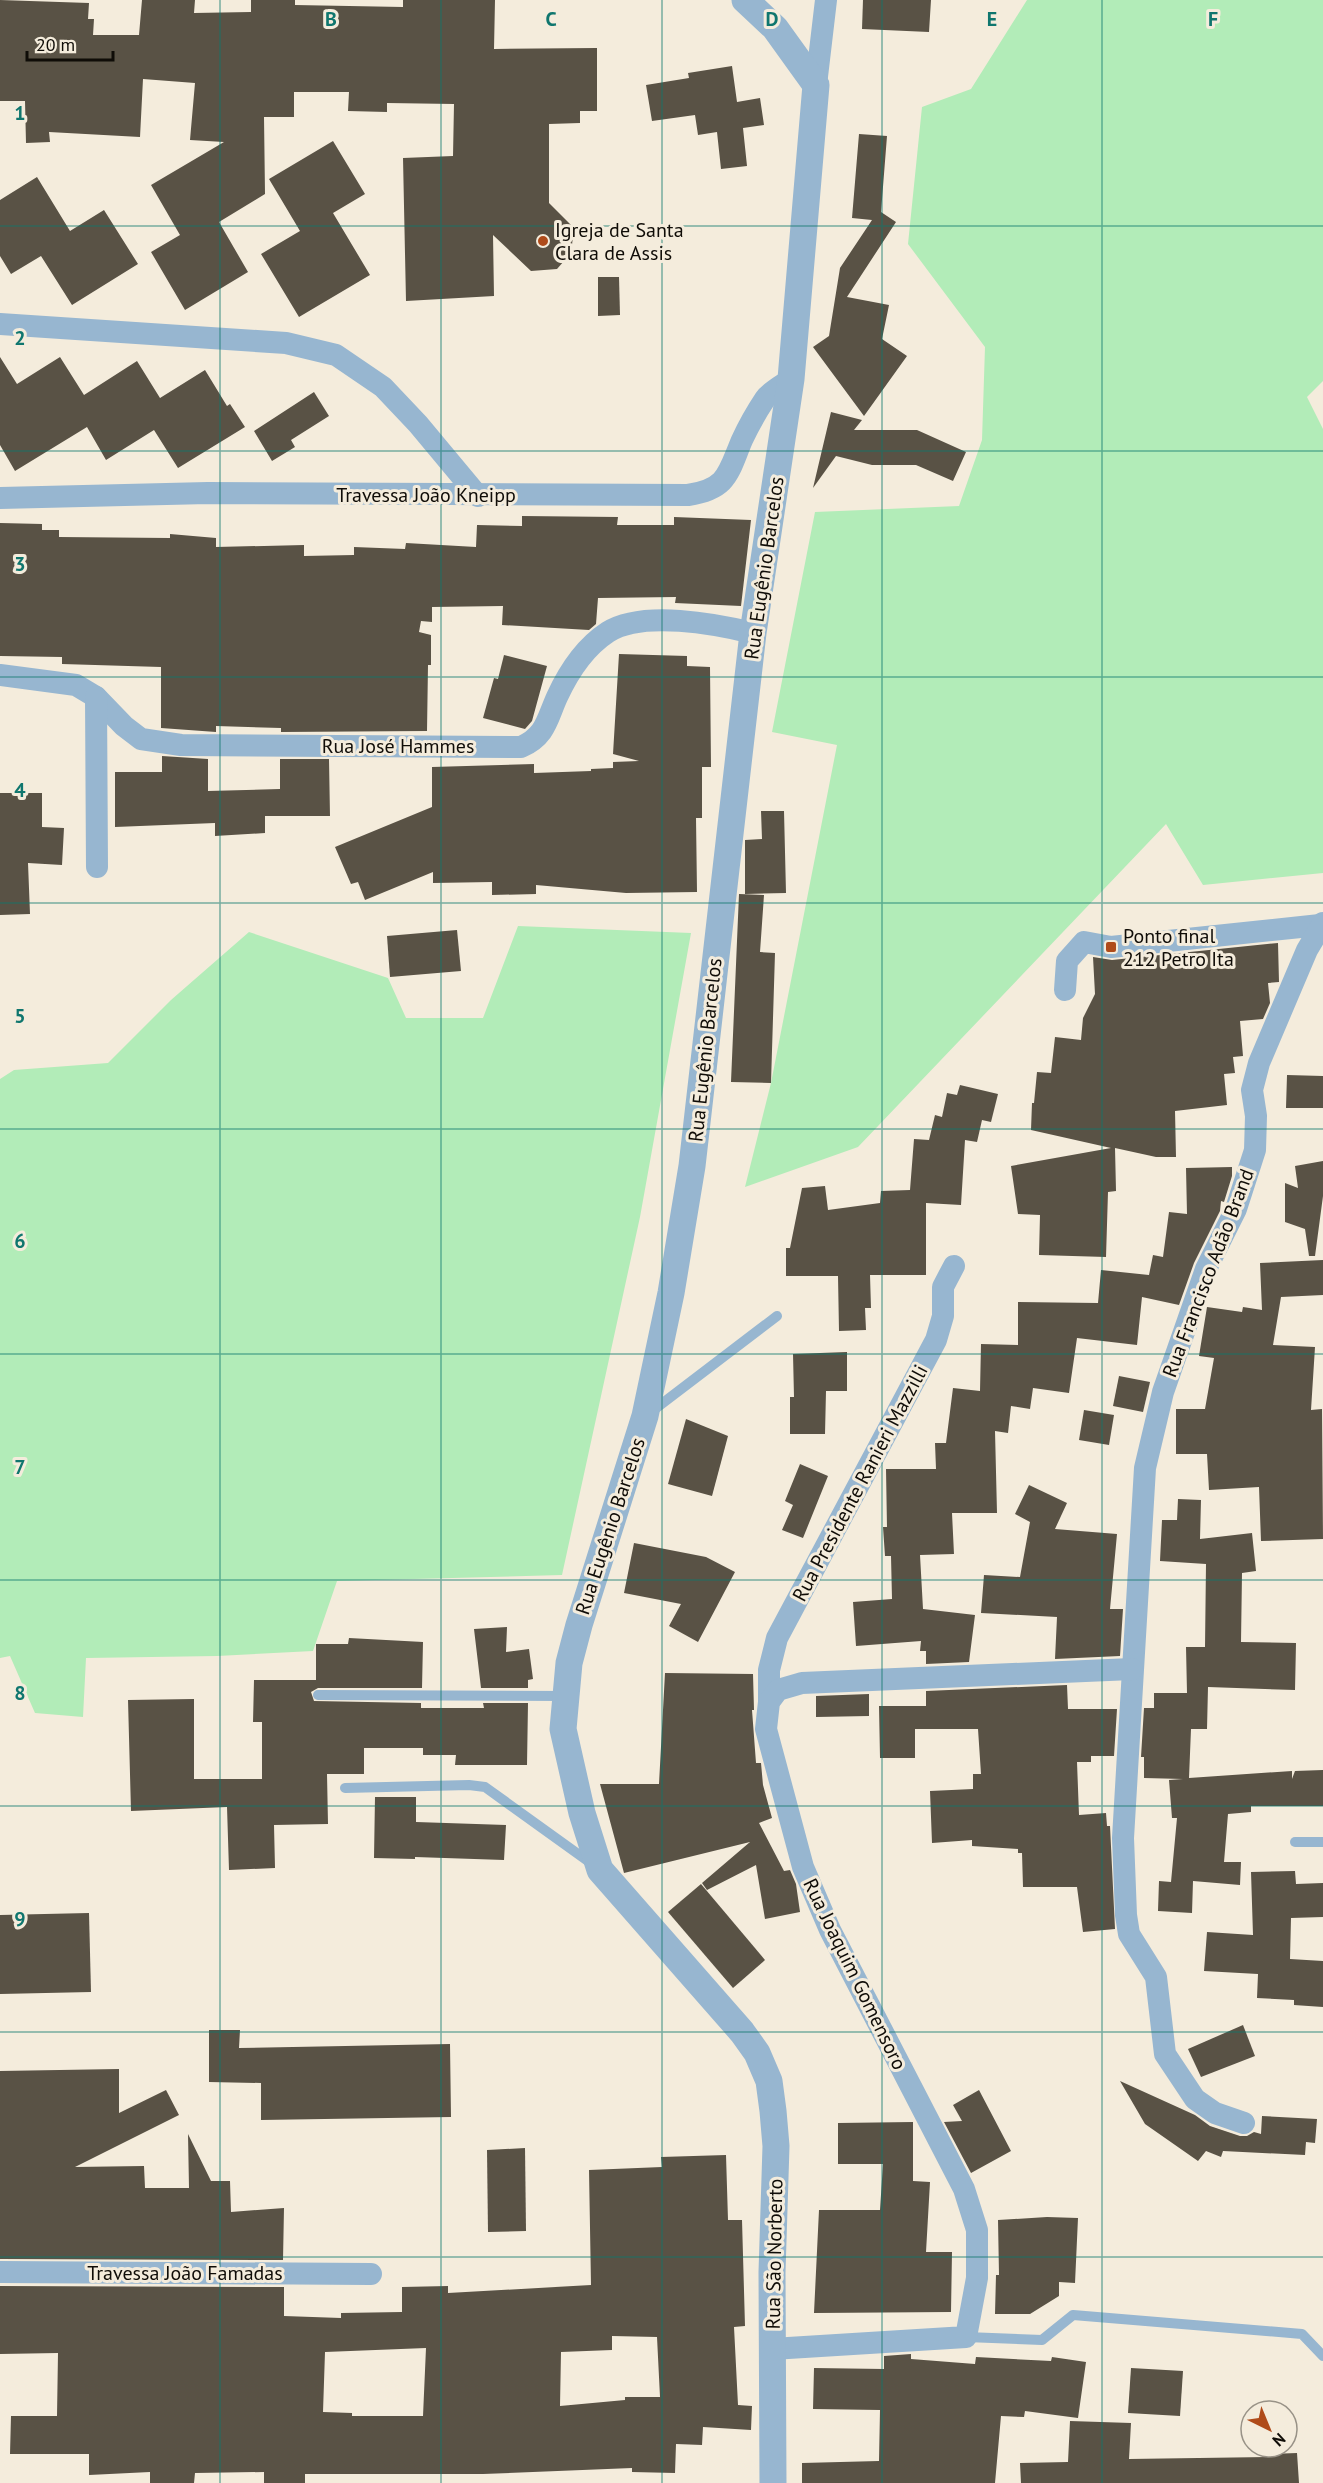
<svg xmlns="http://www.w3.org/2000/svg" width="1323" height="2483" viewBox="0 0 1323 2483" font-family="'PT Sans',sans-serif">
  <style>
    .green { fill: #b2ecb8 }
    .building { fill: #595245; fill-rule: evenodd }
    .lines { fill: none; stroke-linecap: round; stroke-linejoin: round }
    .service { stroke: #97b6d0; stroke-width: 10 }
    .minor { stroke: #97b6d0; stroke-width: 22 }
    .tertiary { stroke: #97b6d0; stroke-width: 27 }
    .grid { fill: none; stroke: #0f766e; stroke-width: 1.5; stroke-opacity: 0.55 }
    .poi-dot { fill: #af4b1a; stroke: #f4ecdc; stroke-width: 2 }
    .labels { text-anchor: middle; stroke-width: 6; stroke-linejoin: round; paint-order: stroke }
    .poi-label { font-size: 20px; fill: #0f0c07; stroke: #f4ecdc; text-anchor: start }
    .street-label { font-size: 20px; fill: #0f0c07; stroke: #f4ecdc }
    .grid-label { font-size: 20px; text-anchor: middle; font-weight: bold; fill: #0f766e; stroke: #f4ecdc; stroke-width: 6; stroke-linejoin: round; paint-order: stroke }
  </style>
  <rect width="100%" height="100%" fill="#f4ecdc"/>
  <g class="green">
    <path d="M1027,0H1323V381L1307,397L1323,429V873L1203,885L1166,824L858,1147L745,1187L771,1083L837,745L772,732L815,512L959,506L982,440L985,347L908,244L922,107L971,89Z"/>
    <path d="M518,926L691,933L640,1217L562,1575L337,1581L313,1651L217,1656L86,1658L83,1717L35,1713L10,1656L0,1658V1079L14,1070L108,1063L171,1000L249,932L388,978L406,1018H483Z"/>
  </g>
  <g class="building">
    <path d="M0,0L89,3L88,19H94L93,35H139L142,0H195L194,13L251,12V0H295V5L403,7V0H495L494,49L597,48V111H580V123L549,124V203L574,228L571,253L557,269L531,271L493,235L494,296L406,301L403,158L453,156L454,104L387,103V112L348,111L349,92H294V117H264L265,194L219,222L248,272L185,310L151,252L180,235L151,185L224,142L190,140L195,83L143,79L140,137L49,132L50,142L26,143L25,101H0Z"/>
    <path d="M863,0H931L929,32L862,29Z"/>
    <path d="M732,66L737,102L760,98L764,125L743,128L747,166L721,169L717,132L698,135L695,115L652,121L646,85L689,78L688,73Z"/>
    <path d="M859,134L887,136L881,212L896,222L847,297L889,305L882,339L907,356L864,416L813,347L829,336L840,268L872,220L852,218Z"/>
    <path d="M333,141L365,194L333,213L370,275L299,317L261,254L300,231L269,179Z"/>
    <path d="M37,177L70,231L104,210L138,264L72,305L41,256L11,274L0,256V200Z"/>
    <path d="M598,277H619L620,315L598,316Z"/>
    <path d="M0,357L17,384L60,357L84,395L137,361L160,398L205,370L227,406L230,404L245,427L178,468L154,430L106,460L87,427L15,471L0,445Z"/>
    <path d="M314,392L329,416L291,440L295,447L272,461L254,431Z"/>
    <path d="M831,412L862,420L854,430H917L966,452L953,481L916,465H872L836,456L813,488Z"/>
    <path d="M522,516L618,517L617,525H674V517L751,520L741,606L675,603L676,597L598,598L596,624L589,630L502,625L503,606L432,607V622L421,621L419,632L431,635V665H428L427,731L281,732V728L216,726V732L161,728V667L62,664V657L0,656V523L42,524V530H59V537L170,538V534L216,538V547L304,545V556L354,555V547L405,549L406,543L476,547L477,525L522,526Z"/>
    <path d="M619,654L687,656V666L710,667L711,767H702V818H696L697,892L626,893L536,885V894L492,895V882L433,883V872L365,900L358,882L351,884L335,847L432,807V767L534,764V773L591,771V769L613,768V762L639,761L613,754Z"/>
    <path d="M504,655L547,666L532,721L525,729L483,718L494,678L498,679Z"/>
    <path d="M162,756L208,759V791L280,789V759H329L330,816H265V833L215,836V823L115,827V772H162Z"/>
    <path d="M0,793H42V827L64,828L62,865L28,863L30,914L0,915Z"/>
    <path d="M761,811H784L786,893L745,894V840L762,839Z"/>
    <path d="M739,894L764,895L760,952L775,953L771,1083L731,1082Z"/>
    <path d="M457,930L461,971L390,977L387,936Z"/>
    <path d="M1278,943L1279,982L1268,983L1270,1003L1263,1019L1240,1021L1243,1056L1233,1057L1235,1073L1224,1074L1227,1105L1175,1111L1176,1157H1156L1115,1148L1116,1191L1108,1192L1106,1257L1039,1255L1040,1215L1018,1214L1011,1166L1111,1148L1031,1130L1032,1103H1034L1037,1072L1051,1073L1055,1037L1081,1040L1083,1018L1095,994L1093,957L1112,960Z"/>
    <path d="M1287,1075L1323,1076V1108H1286Z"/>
    <path d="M960,1085L998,1094L991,1122L982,1120L977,1142L965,1140L961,1205L926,1203V1275H870L871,1308H865L866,1330L839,1331L838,1276H786V1248H790L802,1188L825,1186L828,1210L880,1203L881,1191L910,1190L914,1139L929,1140L935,1115L942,1117L947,1093L957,1095Z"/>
    <path d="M1323,1161V1196L1315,1256H1309L1305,1229L1285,1222V1183L1298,1188L1295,1166Z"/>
    <path d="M1232,1167V1176L1224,1202L1221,1201L1220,1211L1194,1263L1179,1305L1142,1297L1137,1345L1077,1338L1069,1393L1033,1388L1030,1409L1011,1406L1008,1433L995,1431L997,1513H952L954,1554L920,1555L923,1609L975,1615L969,1662L926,1664V1651H920L921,1641L856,1646L853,1602L892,1599L891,1556H885L883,1527H887L886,1469H936L935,1443H946L953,1388L980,1391L981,1344L1018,1345V1302L1098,1303L1101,1270L1149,1275L1153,1255L1163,1257L1169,1212L1187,1214L1186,1168Z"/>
    <path d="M1323,1260V1295L1281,1297L1273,1345L1315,1347L1311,1410L1322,1409L1323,1539L1261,1541L1259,1487L1209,1490L1207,1454H1176V1409H1205L1214,1358L1199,1356L1207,1307L1242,1312L1243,1307L1262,1310L1260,1263Z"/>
    <path d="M847,1352V1391H826L825,1434H790V1397H794L793,1354Z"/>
    <path d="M1119,1376L1150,1382L1143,1412L1113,1406Z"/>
    <path d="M1084,1410L1114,1415L1109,1445L1079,1440Z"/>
    <path d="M686,1419L728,1436L712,1496L668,1484Z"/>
    <path d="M800,1464L828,1476L803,1538L782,1530L793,1505L785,1501Z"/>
    <path d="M1029,1485L1067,1503L1055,1529L1117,1534L1110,1609H1123L1120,1656L1055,1659L1057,1617L981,1613L984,1575L1020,1577L1030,1522L1015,1514Z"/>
    <path d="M1178,1499L1201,1500L1200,1539L1252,1533L1256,1571L1242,1573L1241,1642L1296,1643L1295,1690L1208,1687L1207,1729H1191L1189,1778L1292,1771V1779L1295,1771L1323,1770V1806H1251V1812L1228,1814L1224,1862H1241L1240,1885L1193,1881L1192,1913L1158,1911L1159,1881L1171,1882L1177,1818H1172L1169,1780L1183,1779L1144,1778V1757H1141L1144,1708H1154V1693H1187L1186,1647H1205L1206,1564L1160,1561L1162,1520H1177Z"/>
    <path d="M634,1543L706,1557L735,1572L698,1642L669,1626L681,1604L624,1593Z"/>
    <path d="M507,1627L506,1652L529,1649L533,1679L528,1680V1688H481L474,1629Z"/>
    <path d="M349,1638L423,1642L422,1688H318L311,1692L314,1701L421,1703V1708H484L483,1703H528L527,1765H455L456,1755H423V1748H364V1774H327L328,1824L274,1825L275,1868L229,1870L227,1807L131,1811L128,1700L194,1699V1779H262V1722H253L254,1680H316V1644H348Z"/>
    <path d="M665,1673L753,1674L754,1710H752L756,1763H761L763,1785L772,1818L759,1823L784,1871L790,1870L796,1884L800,1912L765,1919L756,1865L707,1890L702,1883L750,1842L624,1873L600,1784H659Z"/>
    <path d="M1067,1685L1068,1709H1117L1114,1756H1091V1762H1077L1079,1815L1106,1813L1107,1826H1110L1115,1929L1083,1932L1077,1887H1023L1022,1853H1018V1849L972,1846V1840L932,1843L930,1791L973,1789V1774H981L978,1729H915V1758H880L879,1706H926V1691Z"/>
    <path d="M869,1694V1716L816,1717V1696Z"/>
    <path d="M375,1797H416V1822L506,1825L504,1860L415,1857V1859L374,1858Z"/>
    <path d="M1295,1871L1296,1884L1323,1883V1917L1291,1918L1290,1959L1323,1961V2007L1294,2005V2000L1257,1998L1258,1974L1204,1971L1207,1932L1253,1935L1251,1872Z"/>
    <path d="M701,1884L765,1960L733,1988L668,1912Z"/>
    <path d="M89,1913L91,1992L0,1994V1915Z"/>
    <path d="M1243,2025L1255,2056L1201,2077L1188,2049Z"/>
    <path d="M209,2030H240L239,2048L450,2044L451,2117L261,2120V2083L209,2082Z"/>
    <path d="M119,2069V2113L166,2090L179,2115L75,2167L144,2166L145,2188H189L188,2134L211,2181H230L231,2212L284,2208L283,2260L0,2259V2071Z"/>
    <path d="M1120,2081L1195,2115L1210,2126L1240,2136H1247L1254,2132L1261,2134L1262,2116L1317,2119L1315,2143L1306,2142L1305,2155L1223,2151L1221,2157L1206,2151L1198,2161L1145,2124Z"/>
    <path d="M979,2090L1011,2151L971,2173L944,2122L962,2121L953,2105Z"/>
    <path d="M913,2122V2181L930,2182L926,2252H952L951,2312L814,2313L819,2210H880L883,2164H838V2123Z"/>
    <path d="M525,2148L526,2231L488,2232L487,2150Z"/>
    <path d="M726,2155L728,2220H742L745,2326L734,2327L738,2405L752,2406L751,2430L703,2427L702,2445L676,2444L675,2473L632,2472V2468L483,2474H305V2483H264V2472L195,2473L194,2483H150V2472L89,2475V2454H10L11,2416H57L58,2353L0,2354V2286L284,2287V2316L341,2318V2313L402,2312V2287L448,2286V2293L591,2285L589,2170L662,2167L661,2157ZM612,2336L657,2337L660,2397H625V2400L560,2406L561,2352L612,2350ZM426,2348L423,2416H352V2413L323,2412L325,2352Z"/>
    <path d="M1047,2217L1078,2218L1075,2283L1059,2282V2296L1030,2314H995L996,2275H999L998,2220Z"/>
    <path d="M911,2354V2359L975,2364L976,2357L1051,2361L1052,2357L1086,2362L1078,2418L1025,2411L1024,2417L1001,2416L995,2483H802V2463L879,2461L880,2410L813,2409L814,2368L884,2369V2356Z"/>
    <path d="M1131,2368L1183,2371L1180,2416L1128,2413Z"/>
    <path d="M1070,2421L1131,2423L1129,2459L1268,2457V2454L1297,2453L1299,2483H1021L1020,2463L1068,2462Z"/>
  </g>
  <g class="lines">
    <g class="service">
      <path d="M651,1412L777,1316"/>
      <path d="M318,1695L565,1696"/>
      <path d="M345,1788L469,1785L485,1787L592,1864"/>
      <path d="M1295,1842H1323"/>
      <path d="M966,2337L1042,2340L1073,2315L1302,2334L1323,2356"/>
    </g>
    <g class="minor">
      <path d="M816,85L826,0"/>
      <path d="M0,324L286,343L336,355L383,387L418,424L478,496"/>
      <path d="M0,498L208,493L688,495C728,489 728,473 742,440C748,427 757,411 765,399C771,391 783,385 791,379"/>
      <path d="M0,675L76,685L96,697L124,726L141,739L181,745L521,747C546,736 547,719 557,697C568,673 585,647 608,632C643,610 716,624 753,633"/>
      <path d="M96,697L97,867"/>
      <path d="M1065,990L1067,961L1084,942L1111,947L1320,925"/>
      <path d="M769,1702V1670L777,1638L936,1340L943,1316V1287L954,1266"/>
      <path d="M1244,2123L1215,2113L1195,2099L1165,2054L1156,1977L1129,1934L1126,1915L1123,1838L1145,1468L1163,1392L1206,1269L1236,1209L1255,1150L1256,1116L1252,1090L1259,1063L1307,950L1323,923"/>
      <path d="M0,2272L371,2274"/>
      <path d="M772,2349L966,2337L977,2278V2230L964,2189L830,1930L803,1867L766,1729L769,1702L778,1690L802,1683L1132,1669"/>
    </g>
    <path class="tertiary" d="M745,0L775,28L816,85L791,379L753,633L692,1166L671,1293L645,1416L579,1625L569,1663L563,1729L582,1813L600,1870L742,2032L757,2053L769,2081L773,2111L776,2146L772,2272L773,2483"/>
  </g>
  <path class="grid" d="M220,0V2483M441,0V2483M662,0V2483M882,0V2483M1102,0V2483M0,226H1323M0,451H1323M0,677H1323M0,903H1323M0,1129H1323M0,1354H1323M0,1580H1323M0,1806H1323M0,2032H1323M0,2257H1323"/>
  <g class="poi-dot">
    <circle cx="543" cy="241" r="6"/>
    <rect x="1105" y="941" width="12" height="12" rx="3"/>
  </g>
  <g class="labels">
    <g class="poi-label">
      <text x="555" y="237">Igreja de Santa<tspan x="555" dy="23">Clara de Assis</tspan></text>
      <text x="1123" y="943">Ponto final<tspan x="1123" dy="23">212 Petro Ita</tspan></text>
    </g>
    <g class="street-label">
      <text x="426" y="502">Travessa João Kneipp</text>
      <text transform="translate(764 568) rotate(-82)" y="7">Rua Eugênio Barcelos</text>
      <text x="398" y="753">Rua José Hammes</text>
      <text transform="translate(705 1050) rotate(-84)" y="7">Rua Eugênio Barcelos</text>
      <text transform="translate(1208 1273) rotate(-69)" y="7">Rua Francisco Adão Brand</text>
      <text transform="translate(860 1483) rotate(-62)" y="7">Rua Presidente Ranieri Mazzilli</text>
      <text transform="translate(610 1526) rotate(-72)" y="7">Rua Eugênio Barcelos</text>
      <text transform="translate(855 1974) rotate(64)" y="7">Rua Joaquim Gomensoro</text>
      <text transform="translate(774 2254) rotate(-89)" y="7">Rua São Norberto</text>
      <text x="185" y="2280">Travessa João Famadas</text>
    </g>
  </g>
  <g class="grid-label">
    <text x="331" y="26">B</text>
    <text x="551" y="26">C</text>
    <text x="772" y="26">D</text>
    <text x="992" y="26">E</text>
    <text x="1213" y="26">F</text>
    <text x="20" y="120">1</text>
    <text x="20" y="345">2</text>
    <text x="20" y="571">3</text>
    <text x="20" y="797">4</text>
    <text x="20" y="1023">5</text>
    <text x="20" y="1248">6</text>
    <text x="20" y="1474">7</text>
    <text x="20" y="1700">8</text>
    <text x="20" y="1926">9</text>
  </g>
  <g transform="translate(1269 2429) rotate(137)"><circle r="28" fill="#f4ecdc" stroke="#989287" stroke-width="1.5"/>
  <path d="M0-4.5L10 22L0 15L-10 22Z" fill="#af4b1a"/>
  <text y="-9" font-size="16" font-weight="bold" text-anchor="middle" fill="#0f0c07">N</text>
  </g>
  <path d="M27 51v9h86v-9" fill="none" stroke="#0f0c07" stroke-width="3"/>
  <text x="36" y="51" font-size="18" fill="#0f0c07" stroke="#f4ecdc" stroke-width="4.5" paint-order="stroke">20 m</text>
</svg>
